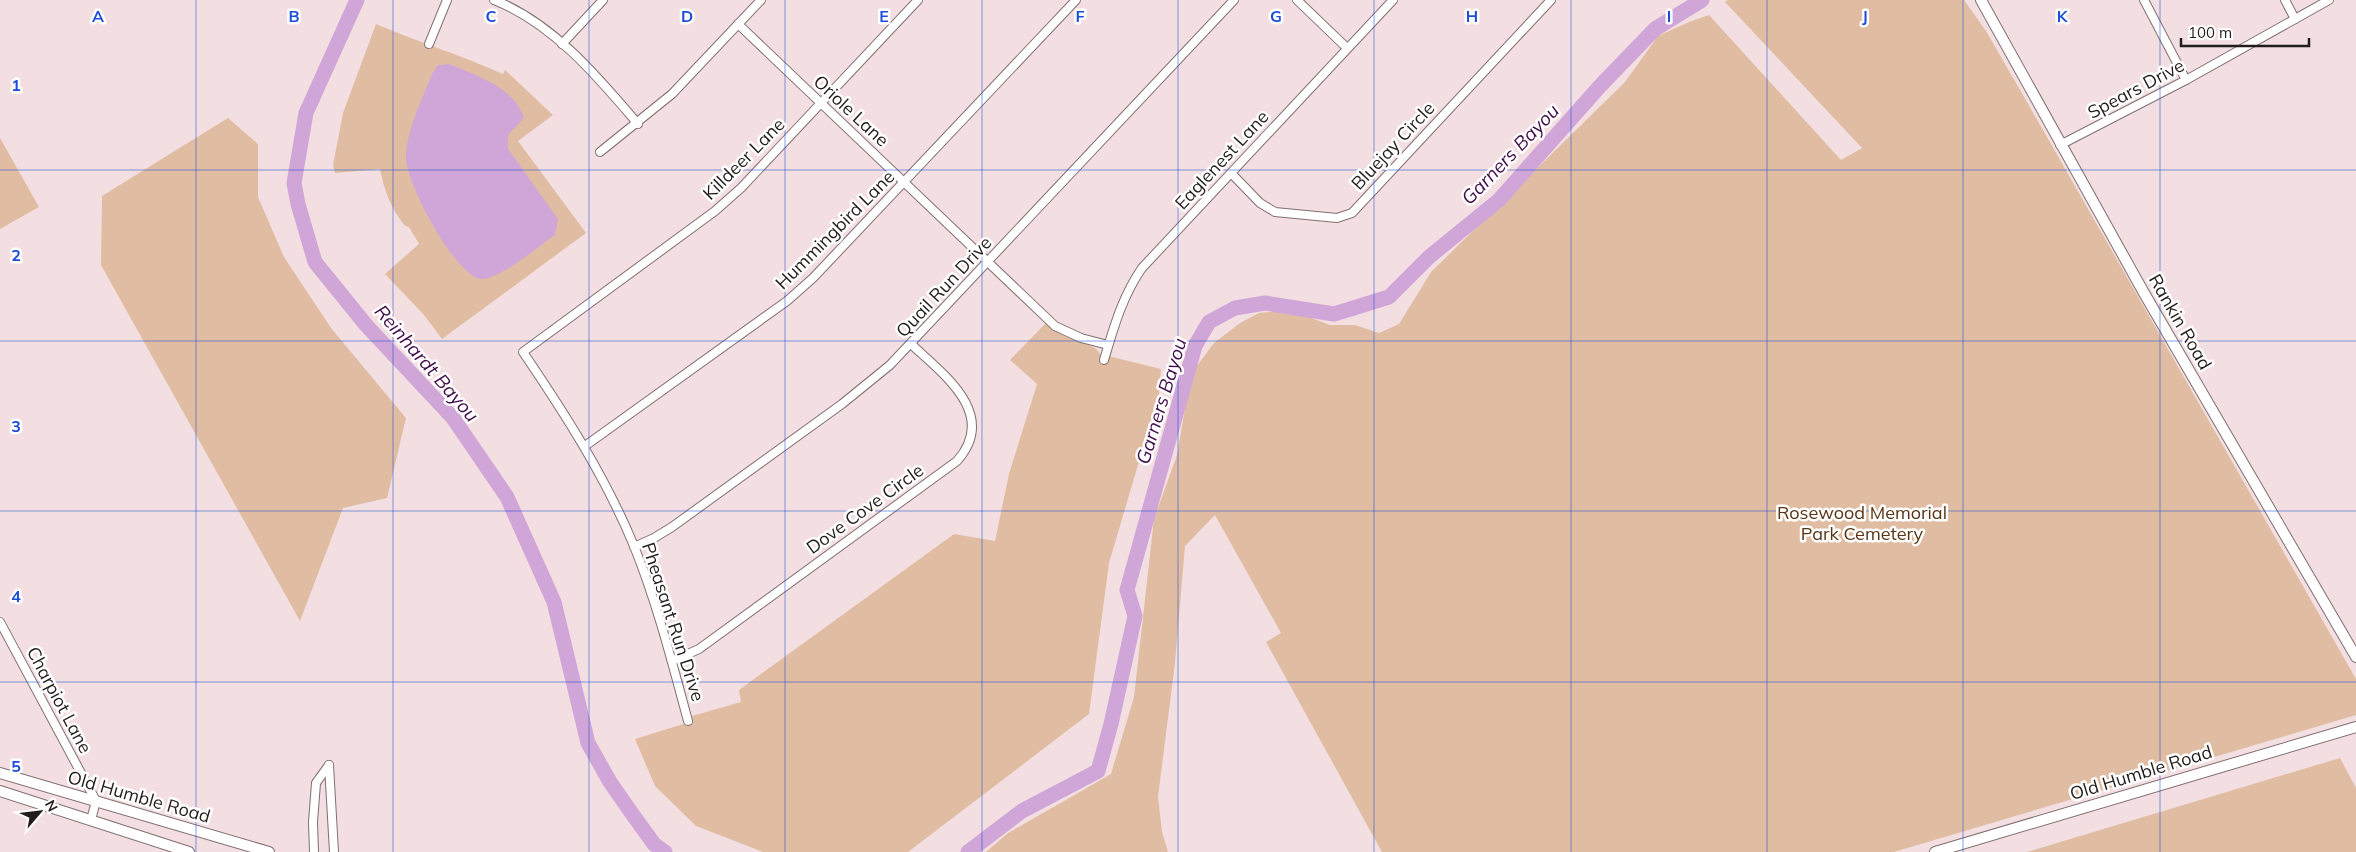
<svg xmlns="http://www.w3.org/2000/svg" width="2356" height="852" viewBox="0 0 2356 852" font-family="Mulish,sans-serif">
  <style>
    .green { fill: #e0bda2 }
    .water { fill: #d0a5d8 }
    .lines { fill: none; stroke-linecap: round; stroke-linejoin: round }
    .river { stroke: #d0a5d8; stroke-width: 15 }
    .street-casing { stroke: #816f71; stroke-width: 10 }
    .secondary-casing { stroke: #816f71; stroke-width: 12 }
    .street { stroke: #fff; stroke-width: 8 }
    .secondary { stroke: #fff; stroke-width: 10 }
    .grid { fill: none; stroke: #1d4ed8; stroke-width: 1; stroke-opacity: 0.55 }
    .labels { text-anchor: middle; stroke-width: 5; stroke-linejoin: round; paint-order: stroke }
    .street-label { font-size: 18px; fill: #231c1c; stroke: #fff }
    .park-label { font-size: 18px; fill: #583414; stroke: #fff }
    .water-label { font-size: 19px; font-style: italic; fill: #410c4a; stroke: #fff }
    .grid-label { font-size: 16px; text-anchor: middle; font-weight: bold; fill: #1d4ed8; stroke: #fff; stroke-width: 5; stroke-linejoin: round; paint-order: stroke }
  </style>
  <rect width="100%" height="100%" fill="#f3dfe1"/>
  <g class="green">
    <path d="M1728,0H1964L1986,31L2043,130L2356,679V715L1894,852H1382L1266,642L1281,633L1215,515L1185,546L1175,663L1158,797L1162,832L1168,852H986L1008,833L1111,774L1134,697L1154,519L1177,455L1188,391L1196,367L1214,343L1240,323L1259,313L1290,310L1330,325H1355L1379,333L1399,324L1431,272L1625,82L1658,36L1689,22L1709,15L1841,160L1862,148L1725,2Z"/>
    <path d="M376,24C418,42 461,55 503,74L505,70L553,115L518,141L586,233L442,339L424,315L385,274L419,244L409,227L405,226C391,209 384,190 380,169L335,173L333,165L343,113Z"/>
    <path d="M228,118L258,144V197L284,257L331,328L406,418L387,498L343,508L300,621L101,265L102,196Z"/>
    <path d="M0,138L39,207L0,229Z"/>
    <path d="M1046,323C1054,329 1062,335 1071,339C1080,344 1096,344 1100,354L1161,369L1159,394L1109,563L1089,714L908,852H763L696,826L655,786L635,739L693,721L692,716L741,702L739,690L954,534L995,541L1009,474L1037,384L1010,360Z"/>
    <path d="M2340,758L2356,788V852H2027Z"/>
  </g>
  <path class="water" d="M449,64C476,75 514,87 524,118L508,135V149L558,219L555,235C539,246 499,280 481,279C455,276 405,181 406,157C407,129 422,100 432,74L438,65Z"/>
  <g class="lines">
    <g class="river">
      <path d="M357,0L306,113L294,183L298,204L315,262L366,325L453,418L507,497L554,602L588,743L610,782L633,815L654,844L665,852"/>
      <path d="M968,852L1022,811L1098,771L1111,724L1135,616L1127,590L1195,346L1209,322L1235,308L1265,303L1334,314L1389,297L1429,257L1499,200L1600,86L1655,29L1702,0"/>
    </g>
    <g class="street-casing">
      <g id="street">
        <path d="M494,0C553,23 598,77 638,124"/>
        <path d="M1297,0L1347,48"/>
        <path d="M2144,0L2186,80"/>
        <path d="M2285,0L2295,19"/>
        <path d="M738,24L1055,326L1081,338L1108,345"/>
        <path d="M429,44L447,0"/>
        <path d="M562,44L603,0"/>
        <path d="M2060,145L2186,80L2329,0"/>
        <path d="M600,152L672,94L761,0"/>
        <path d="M1231,173L1260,203L1275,212L1337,218L1352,213L1551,0"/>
        <path d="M1104,360C1114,327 1122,297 1142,268L1393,0"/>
        <path d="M585,446L787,301L813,278L1076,0"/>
        <path d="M634,547L654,538L672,527L842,404L890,365L1234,0"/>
        <path d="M0,622L96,801L91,820"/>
        <path d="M672,661L699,649L957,461C999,414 943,374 911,344"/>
        <path d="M688,721C672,662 657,603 634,546C605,476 565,414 523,352L715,211L741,188L918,0"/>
        <path d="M329,765L334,852"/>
        <path d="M314,852L313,822L316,783L329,765"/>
      </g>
    </g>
    <g class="secondary-casing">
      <g id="secondary">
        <path d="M1981,0L2144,293L2356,657"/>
        <path d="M0,773L269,852"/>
        <path d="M0,791L189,852"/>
        <path d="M1935,852L2356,727"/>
      </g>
    </g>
    <use href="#street" class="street"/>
    <use href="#secondary" class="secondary"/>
  </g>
  <path class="grid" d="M196,0V852M393,0V852M589,0V852M785,0V852M982,0V852M1178,0V852M1374,0V852M1571,0V852M1767,0V852M1963,0V852M2160,0V852M0,170H2356M0,341H2356M0,511H2356M0,682H2356"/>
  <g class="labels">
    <g class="street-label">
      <text transform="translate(2136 89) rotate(-28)" y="6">Spears Drive</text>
      <text transform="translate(851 111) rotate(43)" y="6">Oriole Lane</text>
      <text transform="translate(1393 146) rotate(-47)" y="6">Bluejay Circle</text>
      <text transform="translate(744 159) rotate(-45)" y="6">Killdeer Lane</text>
      <text transform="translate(1222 160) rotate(-47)" y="6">Eaglenest Lane</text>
      <text transform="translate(835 230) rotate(-45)" y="6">Hummingbird Lane</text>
      <text transform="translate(944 287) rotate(-47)" y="6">Quail Run Drive</text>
      <text transform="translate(2180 322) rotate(60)" y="6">Rankin Road</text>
      <text transform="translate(865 509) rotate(-36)" y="6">Dove Cove Circle</text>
      <text transform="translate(673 622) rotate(72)" y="6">Pheasant Run Drive</text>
      <text transform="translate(59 700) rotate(62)" y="6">Charpiot Lane</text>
      <text transform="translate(2141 773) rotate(-17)" y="6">Old Humble Road</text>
      <text transform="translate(139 797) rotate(16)" y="6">Old Humble Road</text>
    </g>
    <g class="park-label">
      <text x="1862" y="519">Rosewood Memorial<tspan x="1862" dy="21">Park Cemetery</tspan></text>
    </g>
    <g class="water-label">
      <text transform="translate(1510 154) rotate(-46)" y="7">Garners Bayou</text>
      <text transform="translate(427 363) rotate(49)" y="7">Reinhardt Bayou</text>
      <text transform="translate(1161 401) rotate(-73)" y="7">Garners Bayou</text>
    </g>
  </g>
  <g class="grid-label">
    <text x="98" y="22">A</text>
    <text x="294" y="22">B</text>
    <text x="491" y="22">C</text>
    <text x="687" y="22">D</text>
    <text x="884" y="22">E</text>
    <text x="1080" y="22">F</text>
    <text x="1276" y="22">G</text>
    <text x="1472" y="22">H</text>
    <text x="1669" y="22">I</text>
    <text x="1865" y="22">J</text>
    <text x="2062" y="22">K</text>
    <text x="16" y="91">1</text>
    <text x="16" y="261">2</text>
    <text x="16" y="432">3</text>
    <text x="16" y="602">4</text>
    <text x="16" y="772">5</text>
  </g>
  <g transform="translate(40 812) rotate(62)" stroke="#ffffff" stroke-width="4" paint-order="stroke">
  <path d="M0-4L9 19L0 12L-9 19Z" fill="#231c1c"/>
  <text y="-8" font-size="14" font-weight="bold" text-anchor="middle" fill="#231c1c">N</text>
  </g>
  <path d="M2181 38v8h128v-8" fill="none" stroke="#231c1c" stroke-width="2.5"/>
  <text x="2188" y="38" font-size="15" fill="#231c1c" stroke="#ffffff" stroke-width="4" paint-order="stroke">100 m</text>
</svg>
